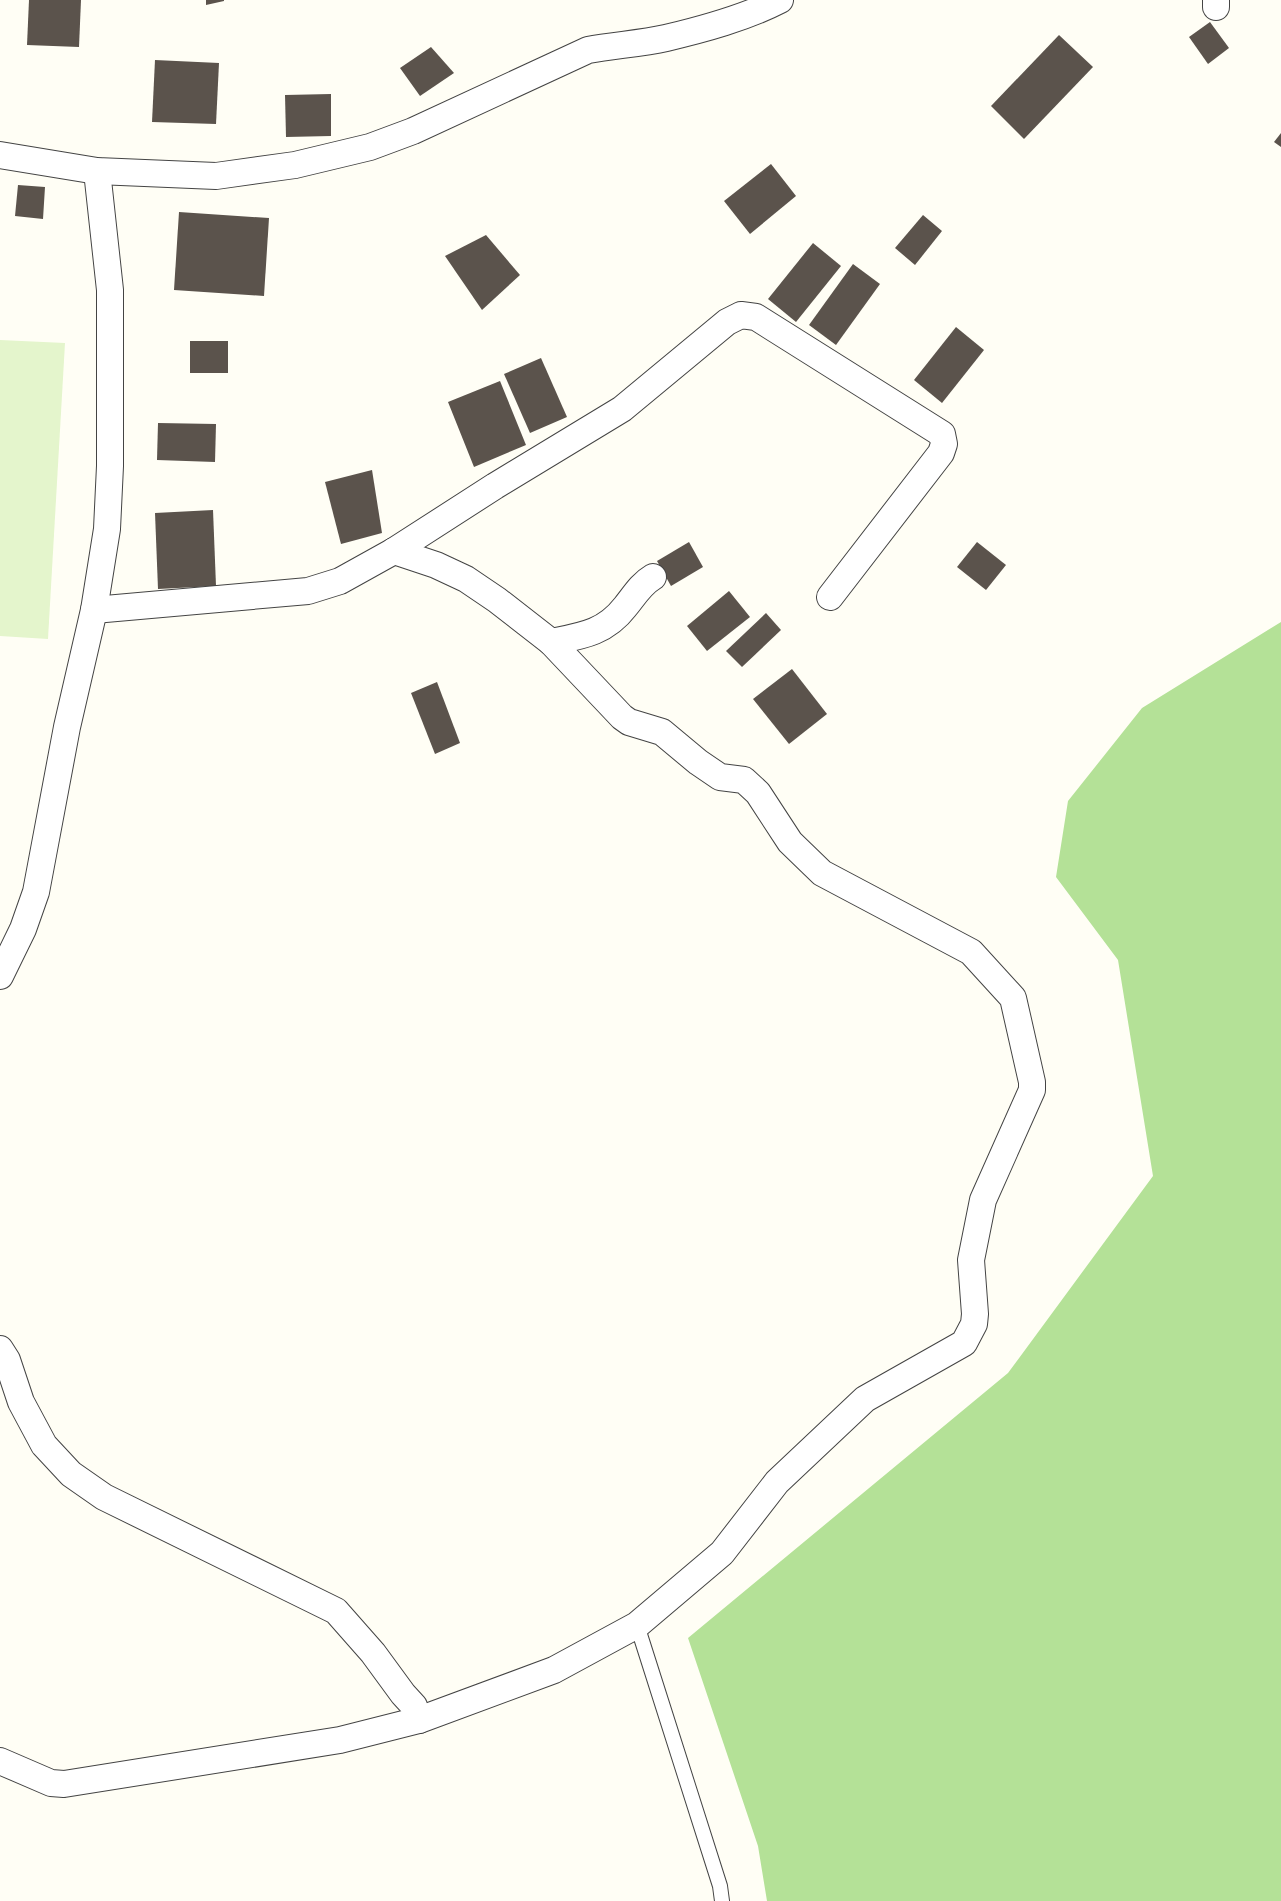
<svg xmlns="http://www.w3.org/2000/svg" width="1281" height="1901" viewBox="0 0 1281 1901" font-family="Georgia,serif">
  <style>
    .forest { fill: #b4e197 }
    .pitch { fill: #e4f5cc }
    .building { fill: #5b534c }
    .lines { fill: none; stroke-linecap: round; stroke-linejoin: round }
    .lane-casing { stroke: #444; stroke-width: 16 }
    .street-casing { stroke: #444; stroke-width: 28 }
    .lane { stroke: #fff; stroke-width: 14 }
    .street { stroke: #fff; stroke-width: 26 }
  </style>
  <rect width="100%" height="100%" fill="#fffef5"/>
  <path class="forest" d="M1281,622V1901H767L758,1846L688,1638L1008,1373L1153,1176L1118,960L1056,877L1068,801L1142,708Z"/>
  <path class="pitch" d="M0,340L65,343L48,639L0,636Z"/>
  <g class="building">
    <path d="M29,0H81L79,47L27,45Z"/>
    <path d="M206,0H224V1L206,5Z"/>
    <path d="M1210,22L1229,48L1208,64L1189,37Z"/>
    <path d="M1059,35L1093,67L1024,139L991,106Z"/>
    <path d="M431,47L454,73L420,96L400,68Z"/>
    <path d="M155,60L219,63L216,124L152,122Z"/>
    <path d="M331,94V136L286,137L285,95Z"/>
    <path d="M1281,133V147L1274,142Z"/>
    <path d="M771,164L796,196L750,234L724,201Z"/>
    <path d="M18,185L45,187L43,219L15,216Z"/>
    <path d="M179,212L269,218L264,296L174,290Z"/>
    <path d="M923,215L942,231L915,265L895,248Z"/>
    <path d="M486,235L520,275L482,310L445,256Z"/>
    <path d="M813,243L841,266L796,322L768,299Z"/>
    <path d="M853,264L880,284L836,345L809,325Z"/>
    <path d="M956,327L984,350L942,403L914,380Z"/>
    <rect x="190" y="341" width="38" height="32"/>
    <path d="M541,358L567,417L530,433L504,374Z"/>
    <path d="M500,381L526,445L474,467L448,402Z"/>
    <path d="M158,423L216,424L215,462L157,460Z"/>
    <path d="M372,470L382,533L341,544L325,482Z"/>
    <path d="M213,510L216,586L158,589L155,513Z"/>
    <path d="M689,542L703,567L671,586L657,561Z"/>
    <path d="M977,542L1006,565L986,590L957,567Z"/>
    <path d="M729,591L750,617L707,651L687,626Z"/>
    <path d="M766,613L781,630L742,667L726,651Z"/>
    <path d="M792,669L827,714L789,744L753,699Z"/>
    <path d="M437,682L460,743L435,754L411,693Z"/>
  </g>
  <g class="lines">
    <g class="lane-casing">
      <path id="lane" d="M637,1625L720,1886L722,1901"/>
    </g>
    <g class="street-casing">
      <g id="street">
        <path d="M1216,7V0"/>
        <path d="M0,155L97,171L216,176L295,165L370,147L413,131L588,50C613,45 640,44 666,38C704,29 745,18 780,0"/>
        <path d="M94,610L308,591L340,581L394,551L495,486L622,409L727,322L741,315L756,317L942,434L944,444L941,453L830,597"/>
        <path d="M551,642C581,636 605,633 625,607C634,596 641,584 653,577"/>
        <path d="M0,976L23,929L36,892L67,727L94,610L107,529L110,466V290L97,171"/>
        <path d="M0,1349L7,1360L21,1402L44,1445L71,1474L104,1497L336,1611L373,1653L403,1694L414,1706L419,1720"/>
        <path d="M0,1761L51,1783L64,1784L340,1740L419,1720L554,1670L637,1625L722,1553L777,1482L865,1399L964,1343L974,1324L975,1314L971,1260L983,1200L1032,1090V1082L1013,998L971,952L822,873L790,842L758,793L744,780L720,777L698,762L662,732L629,722L622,717L551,642L497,600L466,579L436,565L394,551"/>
      </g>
    </g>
    <use href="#lane" class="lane"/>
    <use href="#street" class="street"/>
  </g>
</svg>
